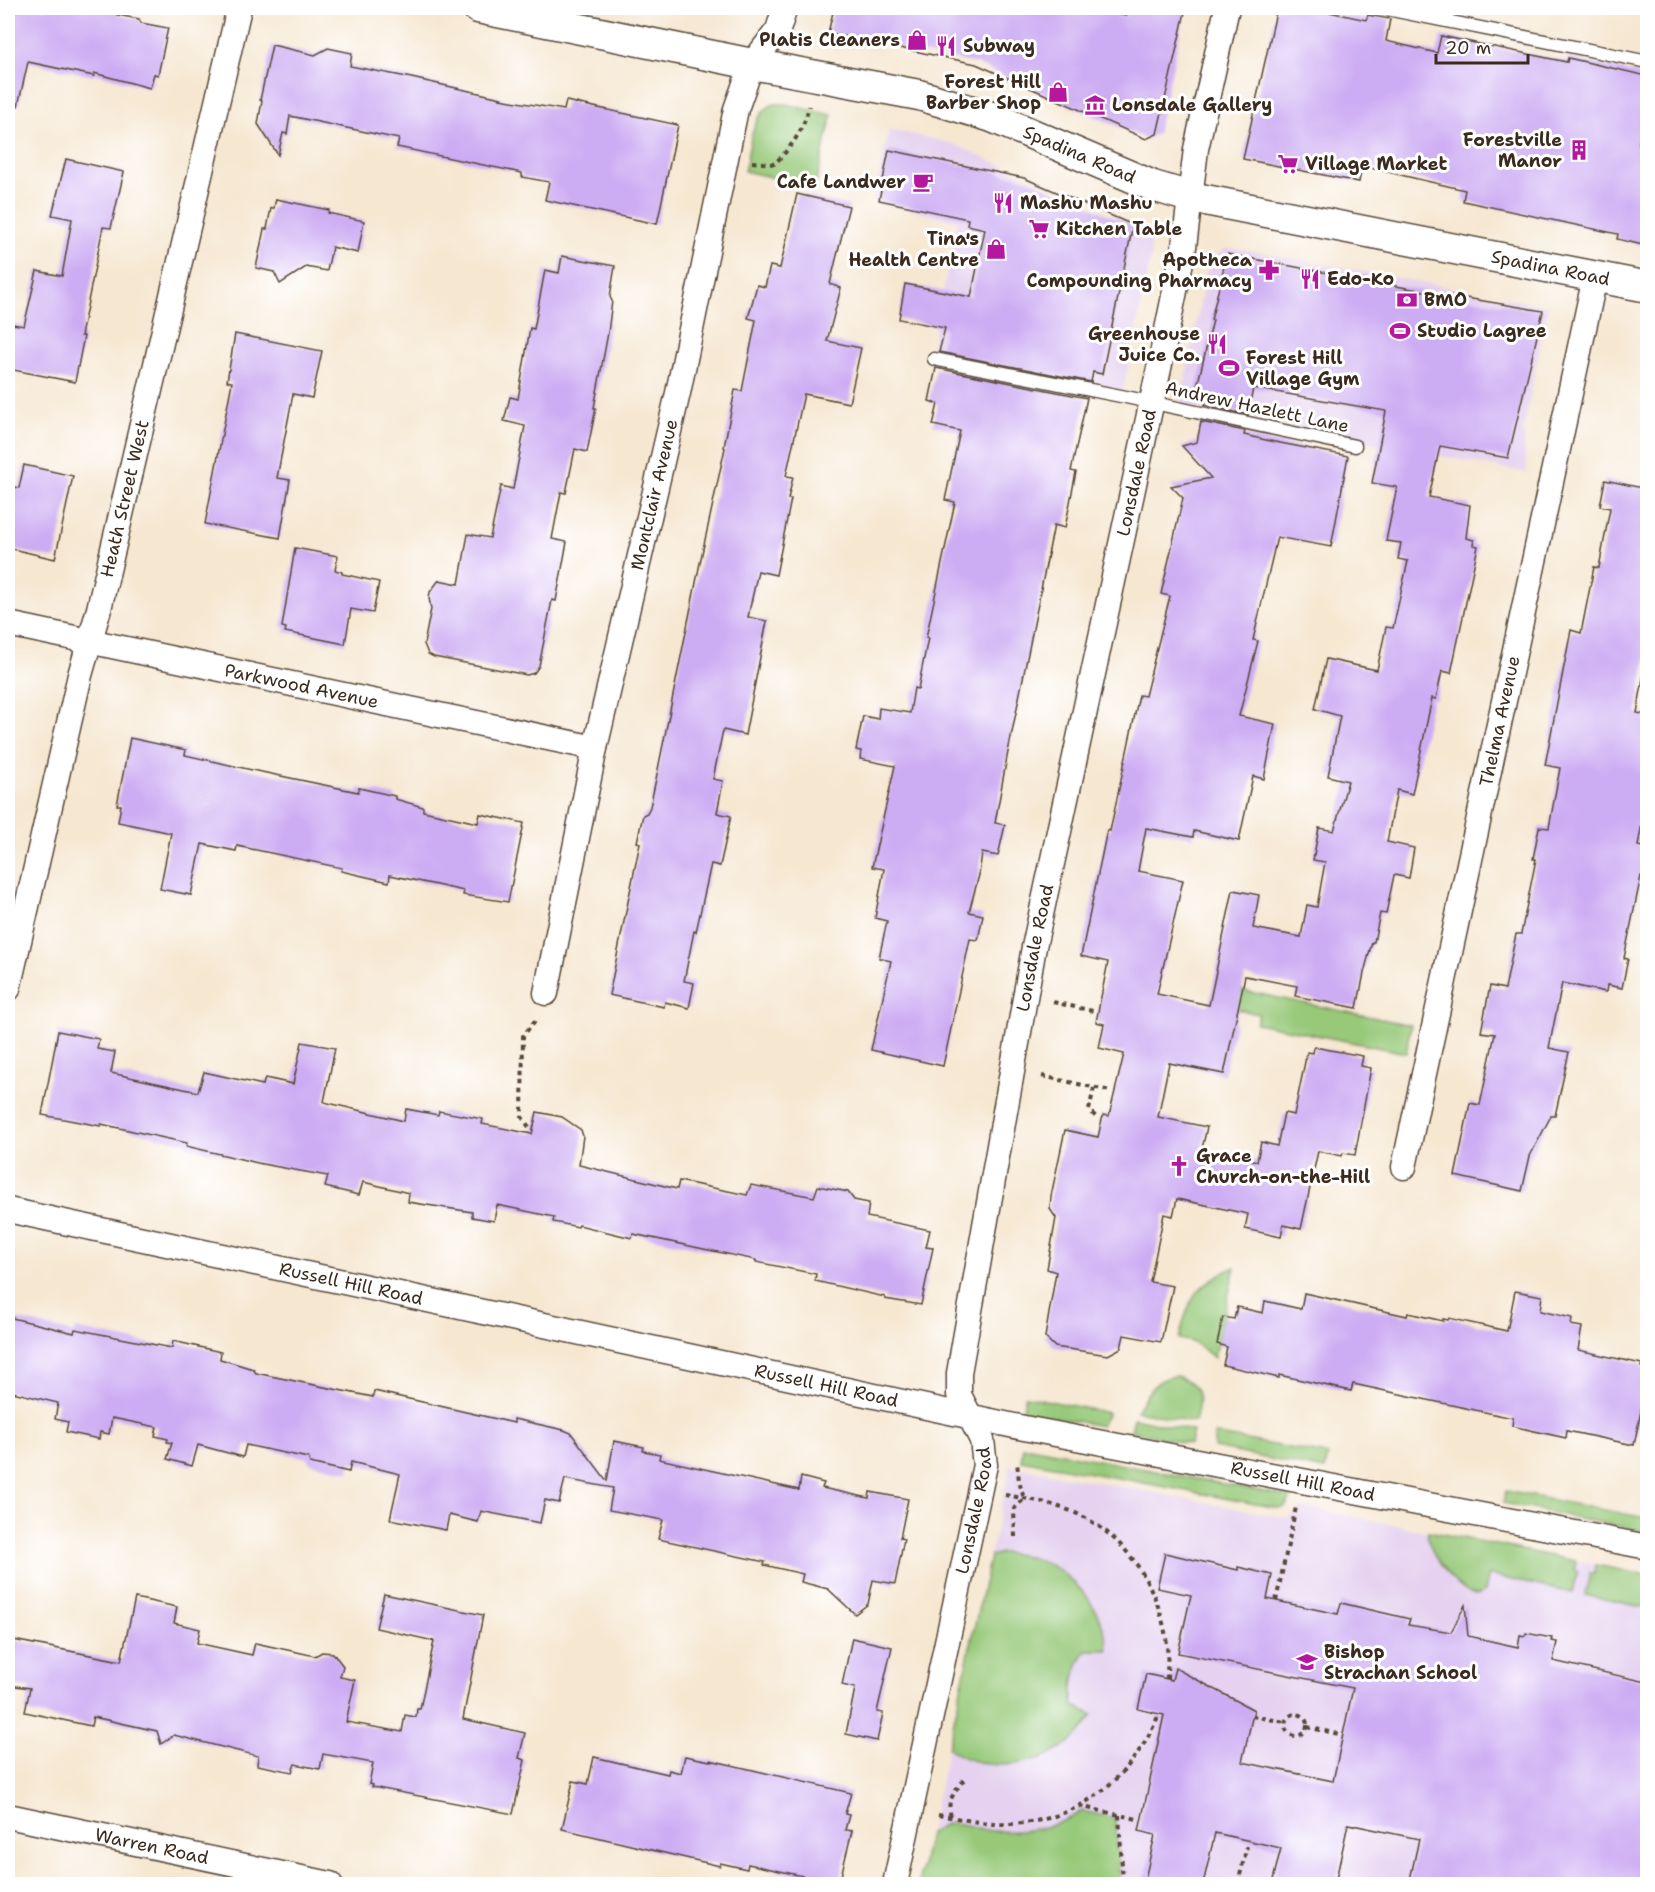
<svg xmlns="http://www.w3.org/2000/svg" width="1655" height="1892" viewBox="0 0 1655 1892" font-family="'Shantell Sans',sans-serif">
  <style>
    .built { fill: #e6d2f0 }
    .green { fill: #97c979; stroke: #697a4c; stroke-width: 1.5 }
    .building { fill: #ccacf3 }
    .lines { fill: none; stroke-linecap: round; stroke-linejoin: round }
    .service-casing { stroke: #574639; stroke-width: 15 }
    .minor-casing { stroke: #574639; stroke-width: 27 }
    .tertiary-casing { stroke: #574639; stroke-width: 33 }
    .path { stroke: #574639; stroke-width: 4; stroke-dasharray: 4.5 4.5; stroke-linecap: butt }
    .service { stroke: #fff; stroke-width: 12 }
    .minor { stroke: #fff; stroke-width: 24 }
    .tertiary { stroke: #fff; stroke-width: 30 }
    .labels { text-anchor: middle; stroke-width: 6; stroke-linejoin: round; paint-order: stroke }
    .poi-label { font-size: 18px; font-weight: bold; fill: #3b2a1e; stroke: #fff; text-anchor: start }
    .street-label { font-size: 18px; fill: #3b2a1e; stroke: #fff }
  </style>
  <rect width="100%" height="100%" fill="#fff"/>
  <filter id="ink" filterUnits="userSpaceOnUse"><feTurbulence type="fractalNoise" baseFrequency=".0167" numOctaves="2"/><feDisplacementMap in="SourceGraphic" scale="12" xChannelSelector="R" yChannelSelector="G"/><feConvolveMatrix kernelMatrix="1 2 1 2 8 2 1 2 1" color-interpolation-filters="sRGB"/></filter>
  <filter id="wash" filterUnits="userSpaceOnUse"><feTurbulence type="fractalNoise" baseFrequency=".008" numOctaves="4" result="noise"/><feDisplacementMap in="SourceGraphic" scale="24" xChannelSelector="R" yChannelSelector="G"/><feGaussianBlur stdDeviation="1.35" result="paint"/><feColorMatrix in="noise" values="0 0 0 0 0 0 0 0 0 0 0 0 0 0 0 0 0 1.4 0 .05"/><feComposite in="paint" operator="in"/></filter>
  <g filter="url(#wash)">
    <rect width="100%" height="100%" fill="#f6e7d1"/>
    <g class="built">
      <path d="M889,129L954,144L1146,231L1151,242V257L1123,391L930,352L958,221L873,201Z"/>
      <path d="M1224,249H1241L1548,306L1523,431L1527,473L1180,405L1206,273L1213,258Z"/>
      <path d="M1010,1466L1288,1518L1304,1507L1647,1575V1884H918Z"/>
    </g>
    <g class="green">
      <path d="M773,104H785L832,115L815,187L744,171C751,147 749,118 773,104Z"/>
      <path d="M1240,990L1411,1025L1406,1053L1256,1023L1259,1014L1236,1009Z"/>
      <path d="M1235,1267L1214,1358C1203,1348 1194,1341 1179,1339C1189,1299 1195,1284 1235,1267Z"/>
      <path d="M1177,1376C1204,1386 1200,1399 1195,1422L1136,1411C1147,1394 1155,1377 1177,1376Z"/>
      <path d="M1025,1396H1026L1108,1413L1101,1426L1023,1411Z"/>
      <path d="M1134,1418L1193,1431L1190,1444L1131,1431Z"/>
      <path d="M1214,1434L1328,1455L1325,1470L1214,1448Z"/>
      <path d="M1023,1447H1030L1291,1497L1285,1507L1277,1508L1021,1460Z"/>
      <path d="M1506,1491L1647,1518V1532L1503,1503Z"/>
      <path d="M1428,1531L1576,1561L1574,1570L1578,1571L1573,1593L1489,1575L1485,1591C1480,1594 1477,1596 1472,1594C1455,1589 1424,1548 1428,1531Z"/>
      <path d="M1001,1553C1055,1552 1103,1598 1108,1650H1086C1074,1667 1072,1685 1073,1705L1093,1715C1088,1722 1083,1730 1076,1737C1043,1768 984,1775 948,1748L990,1556Z"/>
      <path d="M1596,1565L1647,1575V1608L1585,1595L1590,1573L1595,1574Z"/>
      <path d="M1082,1811L1115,1818L1120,1884H918L929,1833C935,1830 943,1824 950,1823C964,1822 978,1830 992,1831C1025,1833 1054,1829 1082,1811Z"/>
    </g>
    <g id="blocks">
      <g class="building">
        <path d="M13,8H119L117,15L139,19L141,23L168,28L158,75L154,74L150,88L94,73V76L28,62L18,106L8,105V36Z"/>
        <path d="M834,8H1088L1126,16L1128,8H1186L1157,134L1146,139L976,64L828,33Z"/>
        <path d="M1277,8H1311L1366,20L1368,15L1390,19L1386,41L1437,53L1441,36L1567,62L1568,58L1647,76V104L1639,143L1647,145V246L1617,239L1618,234L1463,201L1465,190L1362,166L1359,182L1243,159Z"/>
        <path d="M272,45L315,55L328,48L352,53L350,66L407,77L501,98L500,99L564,110L566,101L678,125L657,224L545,200L549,182L522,177V173L397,147L399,139L290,116L287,134L283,133L278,155L258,124L262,101L260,100Z"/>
        <path d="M889,150L1024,178L1133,225L1102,374L1093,372L1091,382L939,352L945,328L899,319L905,284L971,297L985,229L967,225L968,219L879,200Z"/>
        <path d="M66,159L124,172L111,228L103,227L81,336H84L75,382L8,369V350L13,324L24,326L37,271L62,276L72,219L52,215Z"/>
        <path d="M797,194L849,206L830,284L841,288L827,341L861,348L849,403L804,394L786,476L793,477L788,499H791L776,575L758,571L748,617L767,621L745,735L723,730L713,779L723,781L717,813L731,816L720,866L711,864L696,932L694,931L684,981L694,983L689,1008L665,1002L664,1007L609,995L640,843L637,842L643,815L647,813L650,807L656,779L700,563L725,448L724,447L735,390L742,391L756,320L748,318L757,285L765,287L770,266L780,268Z"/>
        <path d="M276,199L329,210L328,213L364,221L358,253L332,247L327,271L306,267L280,284L274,272L256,268L264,229H267L271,208H274Z"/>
        <path d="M1227,254L1412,289L1543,311L1508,458L1440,446L1429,497L1470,505L1466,538L1474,540L1473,545L1478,546L1451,673L1442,671L1436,699L1432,698L1412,794L1397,790L1387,842L1414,848L1409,878L1394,875L1386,914L1380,913L1374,942H1372L1364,973L1357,1008L1295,996L1297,986L1245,976L1224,1074L1169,1063L1158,1117L1207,1127L1202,1149L1257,1161L1261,1142L1277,1146L1284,1113L1294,1115L1307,1052L1313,1053L1314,1047L1363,1056L1361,1066L1371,1068L1355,1155L1343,1153L1342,1156L1318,1151L1301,1229L1283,1225L1281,1237L1245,1229L1248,1214L1177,1199L1173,1216L1164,1214L1150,1282L1173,1286L1161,1342L1124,1335L1121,1348L1108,1355L1055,1347L1045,1337L1056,1272L1047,1269L1056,1218L1050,1209L1051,1196L1065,1130L1098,1137L1103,1115L1109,1116L1124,1054L1099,1048L1104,1024L1096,1022L1108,962L1081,956L1107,830L1110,831L1139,695L1145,696L1170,596L1161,594L1183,498L1171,486L1211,478L1182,446L1197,442L1201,422L1245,431L1244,435L1270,441L1348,456L1331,547L1277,537L1253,640L1258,641L1239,716L1275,724L1264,779L1253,776L1239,841L1194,831L1193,837L1146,828L1138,871L1183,880L1157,994L1209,1005L1233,890L1259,895L1253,928L1301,937L1307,905L1317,907L1325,862L1313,860L1319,828L1334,831L1348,781L1328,776L1340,716L1315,709L1326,659L1377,670L1386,627L1393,628L1408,561L1398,559L1401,543L1386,541L1397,487L1372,483L1386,411L1253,388L1248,415L1205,405L1207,397L1195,395L1213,320H1211Z"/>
        <path d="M562,256L615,266L610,297L612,301L608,333L594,408H596L587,452L575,449L566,493L561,492L552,539L567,542L556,601L552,600L539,666L534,673L527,675L434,657L428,654L424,644L431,609L429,598L430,592L439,580L459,584L468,534L490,538L501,486L513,489L525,426L504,421L510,397L518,399L530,328L534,329L545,270L559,273Z"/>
        <path d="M235,334L322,351L312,398L293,394L277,478L290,480L280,538L205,524L232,382L227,381Z"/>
        <path d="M936,368L1087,398L1071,471L1076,472L1065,528L1054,525L1007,757L995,823L1005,825L998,856L982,853L979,875L969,912L983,915L978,940L970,939L943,1066L871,1050L891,961L879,958L887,921L875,918L884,869L872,867L895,766L860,759L861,751L856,750L863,716L878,719L879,708L910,713L914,688L918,689L928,638H926L955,502L945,500L960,431L933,425L938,404L929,401Z"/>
        <path d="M24,465L73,476L55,559L8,548V486L19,488Z"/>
        <path d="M1605,480L1647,489V655L1637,713L1647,715V796L1638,846L1647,848V877L1641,876L1624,958L1628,959L1622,988L1607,985L1606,992L1562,983L1549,1048L1569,1052L1555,1116H1551L1530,1156L1522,1191L1455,1176L1470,1103L1480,1105L1495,1034L1481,1032L1490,986L1505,989L1516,934H1521L1536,859H1533L1539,827L1549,828L1560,768L1545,765L1571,630L1581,633L1594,567L1599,568L1610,508L1600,506Z"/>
        <path d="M295,548L338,556L335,570L342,572V574L379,582L373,613L351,609L345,644L285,632L286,628L282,627Z"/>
        <path d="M130,738L186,750L185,755L252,770L358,792L359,788L395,796V799L423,807V811L478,823L480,814L524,823L508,902L463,895L464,891L390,875L389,882L341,871L342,868L237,846L236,851L202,844L191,895L160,889L171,833L118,822L121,805H117Z"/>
        <path d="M58,1031L99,1039L97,1049L115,1052L111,1073L198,1092L204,1072L263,1085L265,1078L293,1084L302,1042L335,1048L324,1102L404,1121L406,1109L438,1115L439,1111L483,1119L482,1124L532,1134L537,1112L562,1117L581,1130L583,1136L579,1165L677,1189L679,1181L747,1195L751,1185L814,1197L818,1186L848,1192L854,1200L869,1203L867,1217L930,1230L926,1247L933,1248L921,1305L885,1299V1297L815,1281L816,1274L756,1262V1260L633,1234L632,1238L579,1225L578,1227L553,1222L554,1217L497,1205L494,1221L472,1217V1212L408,1202L409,1193L363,1182L359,1195L325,1187L328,1176L262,1164L186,1146L187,1143L101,1124V1126L42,1115Z"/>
        <path d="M1515,1291L1542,1296L1540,1311L1572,1318L1571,1325L1582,1327L1578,1350L1642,1364L1641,1367L1647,1368V1382L1634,1445L1567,1431L1566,1438L1512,1426L1513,1418L1409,1396L1353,1384L1351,1391L1279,1375V1378L1223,1365L1227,1347L1217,1344L1223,1317L1234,1319L1237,1307L1263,1313L1265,1301L1301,1309L1304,1293L1407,1316L1408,1313L1443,1321V1319L1448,1320L1449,1318L1507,1331Z"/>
        <path d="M8,1317L74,1333L75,1329L172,1348L173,1341L221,1352L220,1359L253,1369L256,1373L373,1397L374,1391L514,1423V1419L564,1430L571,1433L607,1481L614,1441L644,1447L643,1451L660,1454L659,1459L799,1490L801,1477L824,1483L822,1488L869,1498L870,1492L908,1499L900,1538L904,1539L895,1584L873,1580L868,1604L855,1614L828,1589L801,1582L803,1574L764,1565L765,1562L658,1539L663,1520L609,1510L613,1488L565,1479L559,1503L545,1500L540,1523L481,1511L478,1522L449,1515L446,1530L390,1519L400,1474L351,1462L349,1472L310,1463L308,1458L246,1445L243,1457L198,1445L192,1466L167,1459L172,1443L167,1442L168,1439L155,1436L157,1427L112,1418L109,1434L100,1432L99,1439L66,1432L68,1422L55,1419L58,1403L8,1391Z"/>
        <path d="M1165,1553L1238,1570V1567L1272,1575L1267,1599L1338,1614L1341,1603L1410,1619L1408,1625L1451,1632L1465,1605L1468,1636L1518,1647L1520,1635L1525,1636L1526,1633L1552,1638L1551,1641L1557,1642L1553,1661L1647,1682V1884H1409L1419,1839L1348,1824L1335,1884H1272L1281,1848L1215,1833L1203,1884H1144L1155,1835L1139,1831L1164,1715L1138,1709L1146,1674L1172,1680L1175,1668L1254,1710L1242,1762L1333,1781L1353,1688L1178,1653L1191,1595L1157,1588Z"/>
        <path d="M384,1594L483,1615L463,1719L525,1733L519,1758L525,1760L513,1814L372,1787L373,1785L369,1784L373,1763L323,1754L320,1769L295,1764L292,1772L257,1765L258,1756L174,1735L161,1744L157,1731L93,1717L91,1726L25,1712L30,1688L8,1685V1639L121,1661L135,1598L177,1607L174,1623L200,1629L197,1643L252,1655L255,1643L315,1656L322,1652L333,1653L343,1666L340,1677L355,1680L346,1722L402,1732L405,1715L416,1717L417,1709H420L434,1641L376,1628Z"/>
        <path d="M852,1638L892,1647L877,1712L883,1713L877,1741L846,1734L855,1688L842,1685Z"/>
        <path d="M685,1756L710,1761V1760L851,1793L845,1814L849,1815L845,1830L852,1831L839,1884L748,1864L747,1869L720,1863V1866L562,1829L573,1781L588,1784L594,1757L668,1774L669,1770L681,1773Z"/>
      </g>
    </g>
  </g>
  <g filter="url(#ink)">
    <use href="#blocks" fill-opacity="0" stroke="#574639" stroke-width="1.5"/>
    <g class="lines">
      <g class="service-casing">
        <g id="service">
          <path d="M1382,8L1648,62"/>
          <path d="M934,359L1126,397L1355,446"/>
        </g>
      </g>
      <g class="minor-casing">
        <g id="minor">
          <path id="s1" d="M8,624L595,748"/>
          <path id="s2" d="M8,989L80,675L99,609L239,8"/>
          <path id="s3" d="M546,993L595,748L678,393L736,109L752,64L778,30L785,8"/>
          <path id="s4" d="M1404,1167L1595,277"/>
          <path id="s5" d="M8,1210L1024,1428L1648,1547"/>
          <path id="s6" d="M8,1816L330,1884"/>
          <path id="s7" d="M895,1884L985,1465L982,1440L959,1395V1373L1034,947L1161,359L1184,247L1196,149L1227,8"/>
        </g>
      </g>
      <g class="tertiary-casing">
        <g id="tertiary">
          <path id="s8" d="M478,8L752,64L919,95L992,117L1153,186L1190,197L1648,287"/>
        </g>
      </g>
      <g class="path">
        <path d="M752,162L774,164C792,147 804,129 809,106"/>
        <path d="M1053,1002L1093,1011"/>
        <path d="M1042,1076L1110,1091"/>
        <path d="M1094,1088L1089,1110L1098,1119"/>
        <path d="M529,1127L522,1117L523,1036L537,1018"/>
        <path d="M1005,1495C1023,1498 1042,1501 1059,1507C1120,1525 1160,1584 1167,1645C1168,1657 1167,1670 1167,1682"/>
        <path d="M1015,1537L1014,1509L1024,1499L1019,1481L1017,1462"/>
        <path d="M1276,1601L1296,1507"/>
        <circle cx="1296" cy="1725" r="11"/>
        <path d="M1252,1716L1285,1722"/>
        <path d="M1307,1727L1343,1735"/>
        <path d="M1079,1806L1137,1819"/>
        <path d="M938,1815C957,1818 975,1822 993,1824C1071,1828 1130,1783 1159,1714"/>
        <path d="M1119,1815L1123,1884"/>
        <path d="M951,1816C945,1799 957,1791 966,1776"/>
        <path d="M1238,1884L1247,1846"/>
      </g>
      <use href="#service" class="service"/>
      <use href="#minor" class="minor"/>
      <use href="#tertiary" class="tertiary"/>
    </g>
  </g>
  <defs>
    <g id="shop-bare" transform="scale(1.62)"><path d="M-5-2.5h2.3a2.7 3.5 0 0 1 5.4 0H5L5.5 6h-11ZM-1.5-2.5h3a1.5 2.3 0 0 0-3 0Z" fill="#b5179e" stroke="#fff" stroke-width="2.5" paint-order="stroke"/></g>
    <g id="restaurant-bare" transform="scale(1.62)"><path d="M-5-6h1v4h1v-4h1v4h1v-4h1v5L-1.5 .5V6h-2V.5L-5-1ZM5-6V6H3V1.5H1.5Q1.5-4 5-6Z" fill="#b5179e" stroke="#fff" stroke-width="2.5" paint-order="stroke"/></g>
    <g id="museum-bare" transform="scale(1.62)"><path d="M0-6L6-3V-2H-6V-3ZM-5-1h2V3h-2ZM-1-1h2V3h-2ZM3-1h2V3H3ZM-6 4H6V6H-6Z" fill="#b5179e" stroke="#fff" stroke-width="2.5" paint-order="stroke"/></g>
    <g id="building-bare" transform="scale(1.62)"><path d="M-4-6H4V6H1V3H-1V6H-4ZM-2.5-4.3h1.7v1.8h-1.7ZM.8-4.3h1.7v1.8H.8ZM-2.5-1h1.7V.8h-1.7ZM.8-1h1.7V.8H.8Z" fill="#b5179e" stroke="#fff" stroke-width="2.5" paint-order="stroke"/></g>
    <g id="supermarket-bare" transform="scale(1.62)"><path d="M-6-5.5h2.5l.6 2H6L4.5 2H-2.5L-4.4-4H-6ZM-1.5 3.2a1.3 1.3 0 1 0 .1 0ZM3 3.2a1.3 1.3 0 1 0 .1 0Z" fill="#b5179e" stroke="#fff" stroke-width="2.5" paint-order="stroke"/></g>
    <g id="cafe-bare" transform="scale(1.62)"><path d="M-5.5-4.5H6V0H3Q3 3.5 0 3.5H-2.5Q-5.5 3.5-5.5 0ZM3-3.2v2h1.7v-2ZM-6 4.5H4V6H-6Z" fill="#b5179e" stroke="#fff" stroke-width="2.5" paint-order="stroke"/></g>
    <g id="pharmacy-bare" transform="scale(1.62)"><path d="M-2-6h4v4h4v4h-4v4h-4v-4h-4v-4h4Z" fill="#b5179e" stroke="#fff" stroke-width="2.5" paint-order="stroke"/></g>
    <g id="bank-bare" transform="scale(1.62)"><path d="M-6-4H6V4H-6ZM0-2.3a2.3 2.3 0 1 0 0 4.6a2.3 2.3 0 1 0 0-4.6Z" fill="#b5179e" stroke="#fff" stroke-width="2.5" paint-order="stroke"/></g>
    <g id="stadium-bare" transform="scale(1.62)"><path d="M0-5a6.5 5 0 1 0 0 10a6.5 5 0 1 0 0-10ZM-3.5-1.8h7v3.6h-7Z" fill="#b5179e" stroke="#fff" stroke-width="2.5" paint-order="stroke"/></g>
    <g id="church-bare" transform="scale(1.62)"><path d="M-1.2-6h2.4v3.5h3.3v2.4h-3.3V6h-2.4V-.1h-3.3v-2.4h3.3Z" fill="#b5179e" stroke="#fff" stroke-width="2.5" paint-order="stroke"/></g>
    <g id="school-bare" transform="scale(1.62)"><path d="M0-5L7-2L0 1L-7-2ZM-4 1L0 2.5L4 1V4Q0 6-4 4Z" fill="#b5179e" stroke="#fff" stroke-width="2.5" paint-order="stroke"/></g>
  </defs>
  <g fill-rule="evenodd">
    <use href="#shop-bare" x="917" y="40"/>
    <use href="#restaurant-bare" x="946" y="46"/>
    <use href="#shop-bare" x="1058" y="92"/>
    <use href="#museum-bare" x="1095" y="105"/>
    <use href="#building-bare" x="1579" y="150"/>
    <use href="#supermarket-bare" x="1288" y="164"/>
    <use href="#cafe-bare" x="923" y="182"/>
    <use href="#restaurant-bare" x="1003" y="203"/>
    <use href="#supermarket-bare" x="1039" y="229"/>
    <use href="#shop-bare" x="996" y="249"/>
    <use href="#pharmacy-bare" x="1269" y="270"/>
    <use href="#restaurant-bare" x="1310" y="279"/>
    <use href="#bank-bare" x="1407" y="300"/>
    <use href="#stadium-bare" x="1400" y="331"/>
    <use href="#restaurant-bare" x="1217" y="344"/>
    <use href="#stadium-bare" x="1229" y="368"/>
    <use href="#church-bare" x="1179" y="1166"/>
    <use href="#school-bare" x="1307" y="1662"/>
  </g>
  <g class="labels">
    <g class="poi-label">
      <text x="900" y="46" text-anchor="end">Platis Cleaners</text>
      <text x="963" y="52">Subway</text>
      <text x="1041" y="88" text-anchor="end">Forest Hill<tspan x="1041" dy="21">Barber Shop</tspan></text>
      <text x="1112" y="111">Lonsdale Gallery</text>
      <text x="1562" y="146" text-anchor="end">Forestville<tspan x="1562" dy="21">Manor</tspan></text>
      <text x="1305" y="170">Village Market</text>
      <text x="906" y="188" text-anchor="end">Cafe Landwer</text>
      <text x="1020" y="209">Mashu Mashu</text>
      <text x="1056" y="235">Kitchen Table</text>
      <text x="979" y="245" text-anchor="end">Tina's<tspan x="979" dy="21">Health Centre</tspan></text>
      <text x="1252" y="266" text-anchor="end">Apotheca<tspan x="1252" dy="21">Compounding Pharmacy</tspan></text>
      <text x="1327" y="285">Edo-Ko</text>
      <text x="1424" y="306">BMO</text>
      <text x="1417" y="337">Studio Lagree</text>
      <text x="1200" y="340" text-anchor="end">Greenhouse<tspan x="1200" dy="21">Juice Co.</tspan></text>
      <text x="1246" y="364">Forest Hill<tspan x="1246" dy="21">Village Gym</tspan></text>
      <text x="1196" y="1162">Grace<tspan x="1196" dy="21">Church-on-the-Hill</tspan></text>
      <text x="1324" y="1658">Bishop<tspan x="1324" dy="21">Strachan School</tspan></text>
    </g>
    <g class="street-label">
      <text dy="6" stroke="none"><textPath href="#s8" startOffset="621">Spadina Road</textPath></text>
      <text dy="6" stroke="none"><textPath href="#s8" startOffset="1107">Spadina Road</textPath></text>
      <text transform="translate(1257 407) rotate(12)" y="6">Andrew Hazlett Lane</text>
      <text dy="6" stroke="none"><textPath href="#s7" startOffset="1444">Lonsdale Road</textPath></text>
      <text dy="6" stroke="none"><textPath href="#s3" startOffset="510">Montclair Avenue</textPath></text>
      <text dy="6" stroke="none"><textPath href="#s2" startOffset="504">Heath Street West</textPath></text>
      <text dy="6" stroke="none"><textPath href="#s1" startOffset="300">Parkwood Avenue</textPath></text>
      <text dy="6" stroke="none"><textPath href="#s4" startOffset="456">Thelma Avenue</textPath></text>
      <text dy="6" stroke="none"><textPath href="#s7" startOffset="958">Lonsdale Road</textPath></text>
      <text dy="6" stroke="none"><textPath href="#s5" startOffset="351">Russell Hill Road</textPath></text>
      <text dy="6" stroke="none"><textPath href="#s5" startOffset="837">Russell Hill Road</textPath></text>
      <text dy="6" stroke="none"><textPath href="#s5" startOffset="1323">Russell Hill Road</textPath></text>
      <text dy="6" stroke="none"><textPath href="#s7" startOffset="382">Lonsdale Road</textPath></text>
      <text dy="6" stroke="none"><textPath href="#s6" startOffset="147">Warren Road</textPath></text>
    </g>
  </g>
  <rect width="1655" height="1892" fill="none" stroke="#fff" stroke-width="30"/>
  <path d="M1436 54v9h92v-9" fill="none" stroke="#3b2a1e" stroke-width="3"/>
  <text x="1445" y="54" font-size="18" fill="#3b2a1e" stroke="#ffffff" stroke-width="4.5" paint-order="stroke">20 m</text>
</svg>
